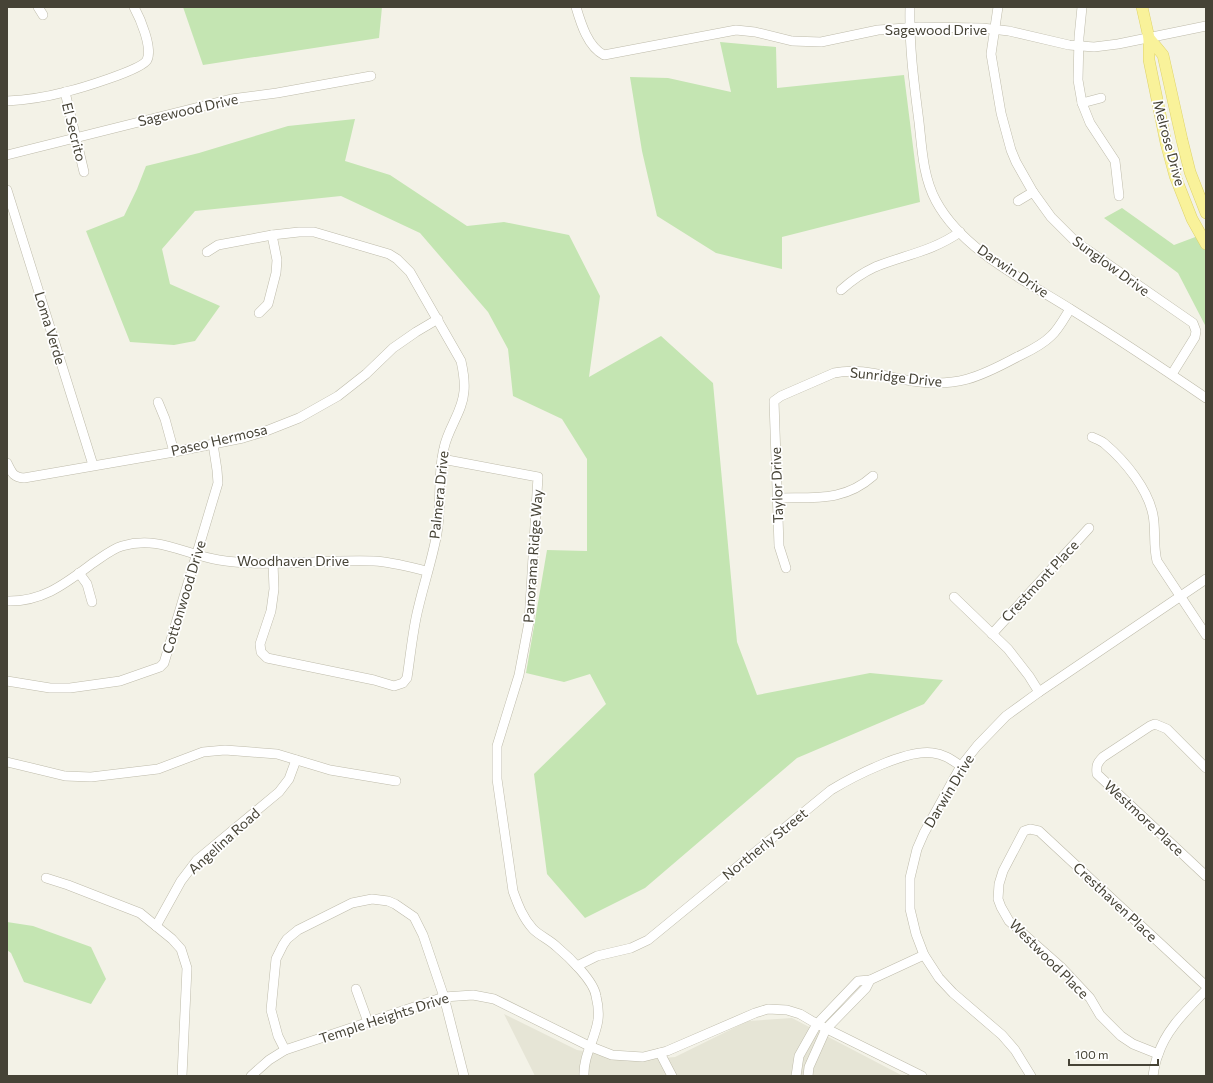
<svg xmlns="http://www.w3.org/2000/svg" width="1213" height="1083" viewBox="0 0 1213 1083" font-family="Commissioner,sans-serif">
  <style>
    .residential { fill: #e6e5d6 }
    .green { fill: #c4e5b2 }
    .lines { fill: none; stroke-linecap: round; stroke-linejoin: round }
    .minor-casing { stroke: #bebbaa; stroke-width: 10 }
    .major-casing { stroke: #ded36a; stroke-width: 12 }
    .minor { stroke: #fff; stroke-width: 9 }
    .major { stroke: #f9f29a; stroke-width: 11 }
    .labels { text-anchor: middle; stroke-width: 3.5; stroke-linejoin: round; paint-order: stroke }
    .street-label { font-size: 14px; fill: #464336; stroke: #fff }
  </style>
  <rect width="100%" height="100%" fill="#f3f2e7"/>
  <path class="residential" d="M504,1014L577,1050L641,1060L675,1057L748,1021L792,1018L903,1076H535Z"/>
  <g class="green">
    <path d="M183,7H382L379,38L203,65Z"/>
    <path d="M720,42L776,47L777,88L904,75L920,202L782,237V269L716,253L657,216L642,151L630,77L668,78L731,92Z"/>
    <path d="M355,119L345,161L390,175L467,226L504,222L569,235L600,296L589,377L661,336L713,383L737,642L757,695L870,673L943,680L924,704L797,758L645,888L585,918L547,874L534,774L606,704L590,674L564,682L526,673L547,550L587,551V459L562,419L513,396L508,349L488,312L420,233L341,196L195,211L162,249L170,284L220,306L195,341L174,345L130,342L86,231L124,216L137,189L146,166L199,153L288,126Z"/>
    <path d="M1122,208L1174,245L1206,233V327L1178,273L1104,218Z"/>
    <path d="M7,922L33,926L91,947L106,979L91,1004L24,982L11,953L7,950Z"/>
  </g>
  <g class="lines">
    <g class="minor-casing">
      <g id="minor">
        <path d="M38,7L43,15"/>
        <path d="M576,7C581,24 588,47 604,55L736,30L755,32L792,41L821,42L878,30L919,27L982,28L1009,31L1069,45L1094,47L1118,44L1206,26"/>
        <path d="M910,7C909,46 914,83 919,122C922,149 923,177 936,201C963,251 1025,280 1072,310C1117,338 1162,368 1206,398"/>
        <path d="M998,7L991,54L1001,113L1011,150L1016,162L1033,192L1051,217L1076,242L1193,323L1196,331L1195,337L1172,374"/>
        <path d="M1082,7L1079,37L1078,80L1082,103L1090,123L1115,161L1119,196"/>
        <path d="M65,92L84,172"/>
        <path d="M7,101C26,100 46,97 65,92C78,89 142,70 147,60C153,48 140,18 134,7"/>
        <path d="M1082,103L1101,98"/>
        <path d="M7,155L231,99L277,93L371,76"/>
        <path d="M7,190L93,465"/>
        <path d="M1018,201L1033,192"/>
        <path d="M207,252L218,245L272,235L299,232H314L389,254L397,259L410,272L461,361C463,370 465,381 464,391C463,411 448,428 444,448C437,476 442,505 437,533C432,561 422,589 416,618C412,638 410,658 407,678L403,683L394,686L374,680L267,658L261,652L260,644L271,611L274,589L273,563"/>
        <path d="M841,290C851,281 862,273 875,267C905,255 933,251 960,232"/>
        <path d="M259,313L268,304L276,273L277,260L272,235"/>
        <path d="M158,402L165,419L174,452"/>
        <path d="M1092,437C1096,439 1102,441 1105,444C1125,461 1148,489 1153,515C1156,530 1153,546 1157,561L1206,635"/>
        <path d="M442,459L538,477L529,622L519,675L497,746V779L513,891C518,905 523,918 533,929C540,936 550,940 557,947C569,957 594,981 596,996C598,1004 599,1012 598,1020C595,1040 583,1056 584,1076"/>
        <path d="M7,463C12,473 13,477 24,478L174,452L243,438L266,431L299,418L338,396L366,374L393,348L416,332L438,319"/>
        <path d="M778,498C814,497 844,502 873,476"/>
        <path d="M786,568L779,546L774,401L781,396L834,373C861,367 886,377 912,381C956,388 980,377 1017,357C1029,351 1041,346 1051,336C1058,330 1065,317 1070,309"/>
        <path d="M79,573L87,584L92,602"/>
        <path d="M954,597L1008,649L1029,676L1039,692"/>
        <path d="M7,601C43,602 66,583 93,563C102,557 112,549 122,546C159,535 185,555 219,560C270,568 322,559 374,561C392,562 410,567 427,571"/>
        <path d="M992,634L1089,528"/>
        <path d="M7,681L50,688H70L120,681L160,667L164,663L218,483L217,470L213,444"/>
        <path d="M7,762L65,776L91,777L158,769L203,752L225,750L277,754L330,770L396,781"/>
        <path d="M1206,768L1167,729L1155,724L1150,726L1103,757C1097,763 1096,766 1097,774L1206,876"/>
        <path d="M46,878L68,885L140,913L172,939L181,949L187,968L182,1076"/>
        <path d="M156,926L181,881L197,860L279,792L289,779L296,760"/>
        <path d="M577,966L597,956L631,948L648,940L831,790C854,776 907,749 933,753C944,754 952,760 961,766"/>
        <path d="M356,989L368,1022"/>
        <path d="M285,1050L278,1036L271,1010L276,959L283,945L287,939L298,930L352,903L372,899L388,901L395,904L414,917L423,935L444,997L464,1076"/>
        <path d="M660,1053L672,1076"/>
        <path d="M1158,1054L1133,1044L1121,1036L1100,1015L1090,998L1061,967L1009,921L1001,907L998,899L999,884L1003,871L1024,831L1030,829L1039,831L1206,986"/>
        <path d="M251,1076L269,1060L285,1050L444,997L473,995L494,999L589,1046L612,1055L643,1057L667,1051L755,1013L768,1009L787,1010L800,1014L817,1024L922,1076"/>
        <path d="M796,1076L799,1056L817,1024L858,981L870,980L924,955"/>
        <path d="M808,1076L809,1067L826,1029L866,988L870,980"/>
        <path d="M1031,1076L1015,1050L1002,1035L953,993L939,978L924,955L916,934L910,909V878L917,849L924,833L961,766L977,746L1006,716L1039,692L1206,579"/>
        <path d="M1153,1076C1154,1069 1155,1062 1158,1055C1166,1029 1188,1009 1206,990"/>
      </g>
    </g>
    <g class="major-casing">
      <g id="major">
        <path d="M1142,7L1149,38V60L1166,143L1175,176L1192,219L1206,244"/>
        <path d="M1149,38L1163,55L1182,140L1190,172L1206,213"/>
      </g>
    </g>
    <use href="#minor" class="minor"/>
    <use href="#major" class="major"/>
  </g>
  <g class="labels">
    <g class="street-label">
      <text x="936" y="35">Sagewood Drive</text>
      <text transform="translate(188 110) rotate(-13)" y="5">Sagewood Drive</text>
      <text transform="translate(74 132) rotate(76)" y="5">El Secrito</text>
      <text transform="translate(1169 143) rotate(75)" y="5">Melrose Drive</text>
      <text transform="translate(1111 266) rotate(36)" y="5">Sunglow Drive</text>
      <text transform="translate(1013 271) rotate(34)" y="5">Darwin Drive</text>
      <text transform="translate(50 328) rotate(73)" y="5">Loma Verde</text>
      <text transform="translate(896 377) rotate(6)" y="5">Sunridge Drive</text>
      <text transform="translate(219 440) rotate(-13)" y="5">Paseo Hermosa</text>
      <text transform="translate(777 485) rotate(-92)" y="5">Taylor Drive</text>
      <text transform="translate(439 495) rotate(-84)" y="5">Palmera Drive</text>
      <text transform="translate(533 556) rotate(-86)" y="5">Panorama Ridge Way</text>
      <text x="293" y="566">Woodhaven Drive</text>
      <text transform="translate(1040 581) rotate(-47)" y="5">Crestmont Place</text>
      <text transform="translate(184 597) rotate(-73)" y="5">Cottonwood Drive</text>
      <text transform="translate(949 791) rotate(-59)" y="5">Darwin Drive</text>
      <text transform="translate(1144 818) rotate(43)" y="5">Westmore Place</text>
      <text transform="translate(224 841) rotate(-42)" y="5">Angelina Road</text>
      <text transform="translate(765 844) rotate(-39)" y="5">Northerly Street</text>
      <text transform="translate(1115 902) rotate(43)" y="5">Cresthaven Place</text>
      <text transform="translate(1049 959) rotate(45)" y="5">Westwood Place</text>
      <text transform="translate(384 1018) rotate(-18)" y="5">Temple Heights Drive</text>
    </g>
  </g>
  <rect width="1213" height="1083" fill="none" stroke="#464336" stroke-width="16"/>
  <path d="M1069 1059v6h89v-6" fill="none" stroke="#464336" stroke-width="2"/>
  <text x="1075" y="1059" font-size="12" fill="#464336" stroke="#ffffff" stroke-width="3" paint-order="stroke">100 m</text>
</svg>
